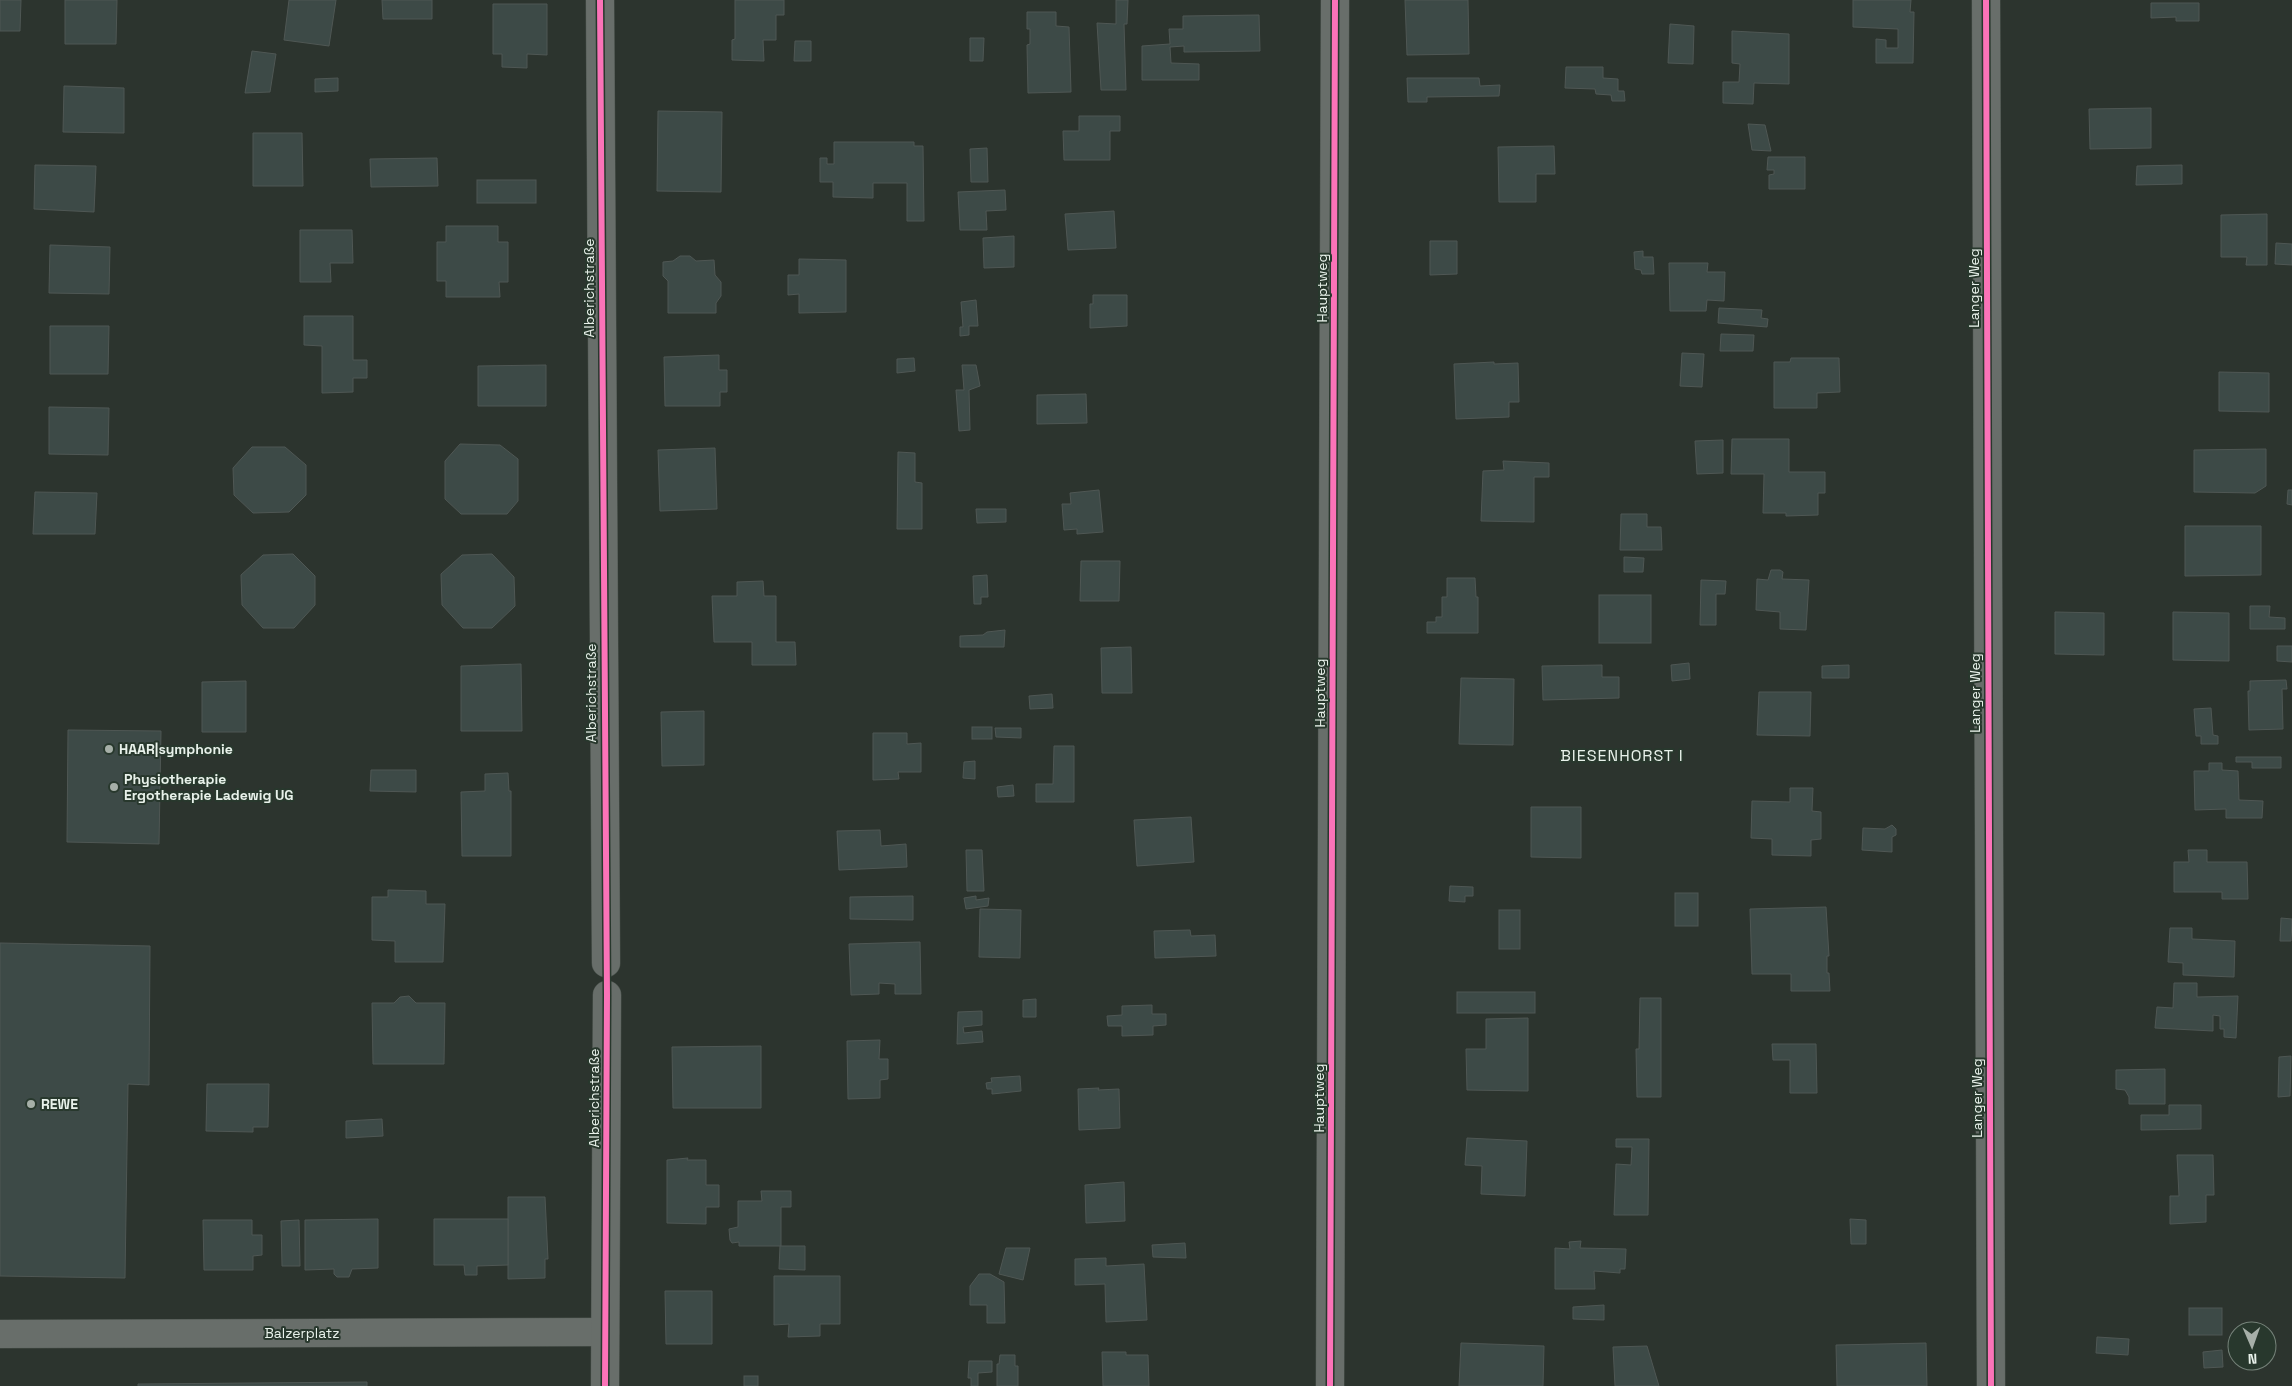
<svg xmlns="http://www.w3.org/2000/svg" width="2292" height="1386" viewBox="0 0 2292 1386" font-family="'Space Grotesk',sans-serif">
  <style>
    .building { fill: #3d4a47; stroke: #4f5754 }
    .lines { fill: none; stroke-linecap: round; stroke-linejoin: round }
    .minor-casing { stroke: #4b534d; stroke-width: 29 }
    .minor { stroke: #686e6a; stroke-width: 28 }
    .cycleway-casing { stroke: #28382d; stroke-width: 9 }
    .cycleway { stroke: #fb73b8; stroke-width: 6 }
    .poi-dot { fill: #a6afa8; stroke: #28382d; stroke-width: 2 }
    .labels { text-anchor: middle; stroke-width: 4; stroke-linejoin: round; paint-order: stroke }
    .street-label { font-size: 14px; fill: #e8f1ea; stroke: #28382d }
    .poi-label { font-size: 14px; font-weight: bold; fill: #e8f1ea; stroke: #28382d; text-anchor: start }
    .quarter-label { font-size: 16px; letter-spacing: 1px; fill: #e8f1ea; stroke: #28382d }
  </style>
  <rect width="100%" height="100%" fill="#2c342e"/>
  <g class="building">
    <path d="M0,0H21L20,31H0Z"/>
    <path d="M65,0H117L116,44H65Z"/>
    <path d="M289,0H336L329,46L284,40Z"/>
    <path d="M382,0H432V19H383Z"/>
    <path d="M735,0H784V15H776V40H763L764,61L732,60V40L735,39Z"/>
    <path d="M1116,0H1128L1127,24H1124L1126,90H1101L1097,23L1116,24Z"/>
    <path d="M1405,0H1468L1469,54L1407,55Z"/>
    <path d="M1853,0H1911L1910,12H1914L1913,63H1876V39L1886,40V48H1898V29L1853,27Z"/>
    <path d="M2151,3H2199V21H2176V17L2151,18Z"/>
    <path d="M493,4H547V55L527,54V68L502,67V54H493Z"/>
    <path d="M1027,12H1056V26L1069,27L1071,92L1028,93L1027,45L1030,44V29H1027Z"/>
    <path d="M1259,15L1260,51L1184,52V46L1170,47L1171,63L1199,64V80H1142V46L1170,44L1169,29H1183V16Z"/>
    <path d="M1670,24L1694,26L1693,64L1668,63Z"/>
    <path d="M1732,31L1789,34V84L1754,83L1753,104L1723,103V82H1739L1740,64L1732,63Z"/>
    <path d="M970,38H984L983,61H970Z"/>
    <path d="M795,41H811V61H794Z"/>
    <path d="M252,51L276,54L270,92L245,93Z"/>
    <path d="M1566,67H1603V78L1618,79V91H1624L1625,101H1612L1611,95L1596,94L1595,89L1565,88Z"/>
    <path d="M338,78V91L315,92V79Z"/>
    <path d="M1407,78H1479L1480,86L1500,85L1499,96L1427,97V102H1408Z"/>
    <path d="M64,86L124,88V133L63,132Z"/>
    <path d="M2151,108V148L2090,149L2089,109Z"/>
    <path d="M658,111L722,112L721,192L657,191Z"/>
    <path d="M1079,116H1120V131H1110V160H1064L1063,131H1079Z"/>
    <path d="M1748,124L1765,125L1771,151L1752,150Z"/>
    <path d="M253,133H302L303,186H253Z"/>
    <path d="M834,142H914V146H923L924,221H907V183H873V198L833,197V182H820V158H827V164H834Z"/>
    <path d="M1554,146L1555,174H1536V202H1499L1498,147Z"/>
    <path d="M987,148L988,182H971L970,149Z"/>
    <path d="M1768,157H1805V189H1769V175L1774,174V170H1767Z"/>
    <path d="M437,158L438,186L371,187L370,159Z"/>
    <path d="M35,165L96,166L94,212L34,209Z"/>
    <path d="M2182,165V184L2136,185L2137,166Z"/>
    <rect x="477" y="180" width="59" height="23"/>
    <path d="M1005,190L1006,210L986,211L987,230H960L958,192Z"/>
    <path d="M1114,211L1116,248L1068,250L1065,214Z"/>
    <path d="M2267,214V265H2246L2247,257H2221V215Z"/>
    <path d="M446,226H498V242H508V282H499L500,297H446V281H437V242H446Z"/>
    <path d="M300,230H352L353,263H330L331,282H300Z"/>
    <path d="M1014,236V267L984,268L983,238Z"/>
    <path d="M1430,241H1457V274L1430,275Z"/>
    <path d="M2276,243L2292,244V265L2275,264Z"/>
    <path d="M50,245L110,247L109,294L49,293Z"/>
    <path d="M1643,251V257H1653L1654,274H1642L1641,270L1635,269L1634,252Z"/>
    <path d="M680,256H690L696,261L714,260L715,275L721,282V296L716,303V313H668V281L663,276V262L673,261Z"/>
    <path d="M799,259L846,260V312L799,313V294L788,295V275H799Z"/>
    <path d="M1669,263H1708L1707,272H1725L1724,301L1707,300L1706,311H1670Z"/>
    <path d="M1093,295H1127V326L1090,328V304H1093Z"/>
    <path d="M976,300L978,326H969V335L960,336V327H963L961,302Z"/>
    <path d="M1719,308L1762,310L1761,318L1768,319L1767,327L1718,323Z"/>
    <path d="M304,316H353V360H367V378H353V392L322,393V346L304,345Z"/>
    <path d="M50,326H109L108,374H50Z"/>
    <path d="M1721,334L1754,335L1753,351H1720Z"/>
    <path d="M1682,353L1704,354L1702,387L1680,386Z"/>
    <path d="M719,355V370H727V392H720V406H665L664,357Z"/>
    <path d="M914,358L915,371L897,373V359Z"/>
    <path d="M1791,358H1839L1840,392L1817,393V408H1774V362H1790Z"/>
    <path d="M1494,362V364L1518,363L1519,402H1509V417L1456,419L1454,364Z"/>
    <path d="M546,365V406H478V366Z"/>
    <path d="M962,365H976L980,386L969,390L970,430L959,431L956,390H964Z"/>
    <path d="M2219,372L2269,373V412L2219,411Z"/>
    <path d="M1086,394L1087,423L1037,424V395Z"/>
    <path d="M49,407L109,408L108,455L49,454Z"/>
    <path d="M1732,439H1789V472H1825V493H1818V515L1786,516V513H1763L1764,474H1731Z"/>
    <path d="M1723,440V473L1697,474L1695,441Z"/>
    <path d="M460,444L500,445L518,459V501L507,514H461L445,499V461Z"/>
    <path d="M252,447H285L306,465V495L289,512L253,513L234,495L233,468Z"/>
    <path d="M715,448L717,509L660,511L658,450Z"/>
    <path d="M2266,449V486L2255,493L2194,492V450Z"/>
    <path d="M898,452L915,453V482L922,483V529H897Z"/>
    <path d="M1503,461L1549,463V477H1534V522L1481,521L1483,471L1504,470Z"/>
    <path d="M1099,490L1103,532L1077,534V529L1064,530L1062,504H1071L1070,493Z"/>
    <path d="M2288,490H2292V505L2287,504Z"/>
    <path d="M35,492L97,493L95,534H33Z"/>
    <path d="M976,509H1006V522L977,523Z"/>
    <path d="M1621,514H1647V527H1661L1662,550H1620Z"/>
    <path d="M2185,526H2261V575L2185,576Z"/>
    <path d="M293,554L315,576V605L294,628H263L242,605L241,575L263,555Z"/>
    <path d="M492,554L514,577L515,606L492,628H463L442,605L441,574L462,555Z"/>
    <path d="M1624,557L1644,558L1643,572H1624Z"/>
    <path d="M1081,561H1120L1119,601H1080Z"/>
    <path d="M1771,570H1780L1783,572L1782,579L1809,580L1806,630L1780,629V612L1756,610L1757,579L1768,580Z"/>
    <path d="M987,575L988,597H981V604H974L973,576Z"/>
    <path d="M1447,578H1475L1476,597H1478V633H1427V622H1436V617H1442V597H1447Z"/>
    <path d="M1701,580L1726,581L1725,594H1716V625H1700Z"/>
    <path d="M763,581L764,596H776V642H795L796,665H752V642H714L712,596H737V582Z"/>
    <rect x="1599" y="595" width="52" height="48"/>
    <path d="M2250,606H2270L2269,617L2285,618V629H2250Z"/>
    <path d="M2055,612L2104,613V655L2055,654Z"/>
    <path d="M2173,612L2229,613V661L2173,660Z"/>
    <path d="M1005,630L1004,647H960V636L983,635L987,632Z"/>
    <path d="M2277,646H2292V662L2277,661Z"/>
    <path d="M1131,647L1132,693H1102L1101,648Z"/>
    <path d="M1689,663L1690,679L1672,681L1671,665Z"/>
    <path d="M521,664L522,731H461V666Z"/>
    <path d="M1602,665V677H1619V698L1543,700L1542,666Z"/>
    <path d="M1849,665V678H1822V666Z"/>
    <path d="M1461,678L1514,679L1513,745L1459,744Z"/>
    <path d="M2286,680L2287,689H2282L2283,729L2249,730L2248,691H2250V681Z"/>
    <path d="M246,681V732H202V682Z"/>
    <path d="M1759,692H1811L1810,736L1757,735Z"/>
    <path d="M1052,694L1053,708L1030,709L1029,696Z"/>
    <path d="M2211,708L2213,735L2218,736V744H2201V736H2196L2194,709Z"/>
    <path d="M704,711V765L662,766L661,712Z"/>
    <rect x="972" y="727" width="20" height="12"/>
    <path d="M995,728H1021V738L996,737Z"/>
    <path d="M68,730L161,731L159,844L67,842Z"/>
    <path d="M873,733H907V744L921,743V772H898L899,779L873,780Z"/>
    <path d="M1054,746H1074V802H1036V784H1053Z"/>
    <path d="M2236,757H2281V768H2252V762H2236Z"/>
    <path d="M975,761V779L963,778L964,762Z"/>
    <path d="M2209,763H2222V770L2238,771L2239,800L2263,801L2262,818H2226V809L2195,810L2194,771H2209Z"/>
    <path d="M371,770H416V792L370,791Z"/>
    <path d="M508,773L509,791H511V856H462L461,792L485,791V774Z"/>
    <path d="M1013,785L1014,796L998,797L997,787Z"/>
    <path d="M1790,788H1813L1812,811L1821,812V839L1811,840V856L1772,855V839L1751,838L1752,801L1790,802Z"/>
    <path d="M1531,807H1581V858L1531,857Z"/>
    <path d="M1191,817L1194,862L1137,866L1134,820Z"/>
    <path d="M1892,825L1896,829V835L1892,837V852L1862,850L1863,828L1885,829Z"/>
    <path d="M880,830L881,846L906,844L907,867L839,870L837,831Z"/>
    <path d="M966,850H982L984,891H967Z"/>
    <path d="M2188,850H2207V862H2247L2248,899H2222V892H2174V862H2189Z"/>
    <path d="M1450,886L1473,887V896H1465V902L1449,901Z"/>
    <path d="M388,890L426,891V904H445L443,962H395V941L372,940V897H388Z"/>
    <rect x="1675" y="893" width="23" height="33"/>
    <path d="M913,896V920L850,919V897Z"/>
    <path d="M976,896V900L989,898L988,906L966,909L964,898Z"/>
    <path d="M1826,907L1829,956H1827V973H1829L1830,991H1791V974H1752L1750,909Z"/>
    <path d="M980,909L1021,910L1020,958L979,957Z"/>
    <rect x="1499" y="910" width="21" height="39"/>
    <path d="M2281,918L2292,919L2291,941H2280Z"/>
    <path d="M2170,928H2192V939L2235,941L2234,977L2183,975V963L2168,962Z"/>
    <path d="M1190,930L1191,936L1215,935L1216,956L1155,958L1154,931Z"/>
    <path d="M920,942L921,994H895V984L879,983V994L851,995L849,944Z"/>
    <path d="M0,943L150,946L149,1085L128,1084L125,1278L0,1276Z"/>
    <path d="M2174,983H2197V997L2238,996L2236,1038L2224,1037V1029H2220V1016L2213,1015V1031L2155,1028L2157,1007L2173,1008Z"/>
    <rect x="1457" y="992" width="78" height="21"/>
    <path d="M409,996L416,1003H445L444,1064H373L372,1003H394L400,997Z"/>
    <path d="M1640,998H1661V1097H1637L1636,1049H1639Z"/>
    <path d="M1036,999V1017H1023V1000Z"/>
    <path d="M1152,1005V1014H1166V1025L1153,1026V1035L1122,1036V1026H1108L1107,1016L1122,1015V1006Z"/>
    <path d="M982,1011V1025L963,1027L964,1033L982,1031L983,1042L957,1044L958,1012Z"/>
    <path d="M1528,1018V1091L1467,1090L1466,1049H1486V1019Z"/>
    <path d="M880,1040L879,1059H888V1079L880,1080V1098L848,1099L847,1041Z"/>
    <path d="M1772,1044H1816L1817,1093H1790V1060H1773Z"/>
    <path d="M761,1046V1108H673L672,1047Z"/>
    <path d="M2291,1056L2290,1096L2278,1097L2279,1057Z"/>
    <path d="M2165,1069V1104H2129V1097L2125,1090L2116,1089V1070Z"/>
    <path d="M1020,1076L1021,1091L992,1094V1089H987L986,1083L992,1082L991,1078Z"/>
    <path d="M207,1084H269L268,1127H253V1132L206,1131Z"/>
    <path d="M1099,1088L1098,1090L1119,1089L1120,1128L1079,1130L1078,1089Z"/>
    <path d="M2169,1105H2201V1129L2141,1130V1115H2169Z"/>
    <path d="M382,1119L383,1136L346,1138V1121Z"/>
    <path d="M1467,1138L1527,1141L1525,1196L1481,1194L1482,1166L1465,1165Z"/>
    <path d="M1616,1139H1649L1648,1215H1614L1616,1164L1631,1165L1632,1147H1616Z"/>
    <path d="M2177,1155H2213L2214,1195H2206V1222L2170,1224V1196H2179Z"/>
    <path d="M688,1158L687,1160H706V1185H719V1207H706V1224L667,1223V1160Z"/>
    <path d="M1124,1182L1125,1221L1086,1223L1085,1185Z"/>
    <path d="M761,1191H791V1207H781V1246H739V1242L732,1243L730,1240L729,1229L738,1227V1201H762Z"/>
    <path d="M508,1197H545L548,1259H545V1278L508,1279Z"/>
    <path d="M378,1219V1268L352,1269L349,1277H337L334,1274V1269L305,1270V1220Z"/>
    <path d="M434,1219H508V1265L477,1266V1275H465L464,1265H434Z"/>
    <path d="M1850,1219L1866,1220V1244H1851Z"/>
    <path d="M203,1220H252V1235H262V1255L253,1256V1270H204Z"/>
    <path d="M299,1220L300,1266H282L281,1221Z"/>
    <path d="M1581,1241L1580,1248L1626,1249L1625,1269H1620V1273L1594,1271L1595,1289H1555V1248L1570,1249L1569,1242Z"/>
    <path d="M1185,1243L1186,1258L1153,1257L1152,1245Z"/>
    <path d="M780,1246H805V1270L779,1269Z"/>
    <path d="M1006,1248H1030L1023,1280L999,1274Z"/>
    <path d="M1106,1258V1266L1144,1264L1147,1320L1106,1322L1105,1284L1075,1285V1259Z"/>
    <path d="M979,1274H990L1004,1282L1005,1323H987V1305H970V1286Z"/>
    <path d="M774,1276H840V1324H820V1336L788,1337L789,1324L774,1325Z"/>
    <path d="M665,1291H712V1344H666Z"/>
    <path d="M1604,1305V1320L1573,1319V1307Z"/>
    <rect x="2189" y="1308" width="33" height="27"/>
    <path d="M2097,1337L2129,1339L2128,1355L2096,1353Z"/>
    <path d="M1461,1343L1544,1346L1543,1386H1459Z"/>
    <path d="M1926,1343L1927,1386H1837L1836,1345Z"/>
    <path d="M1647,1346L1659,1386H1615L1613,1347Z"/>
    <path d="M2222,1350L2223,1367L2204,1368L2203,1352Z"/>
    <path d="M1102,1352H1126V1355H1148L1149,1386H1103Z"/>
    <path d="M1000,1355H1015V1366H1018V1386H997V1364H999Z"/>
    <path d="M969,1361H992V1372L978,1373V1386H971V1378H968Z"/>
    <rect x="744" y="1376" width="14" height="10"/>
    <path d="M367,1382V1386H138V1384Z"/>
  </g>
  <g class="lines">
    <g class="minor-casing">
      <g id="minor">
        <path d="M600,0L606,963"/>
        <path d="M1986,0L1991,1386"/>
        <path d="M0,1334L605,1332"/>
        <path d="M605,1386L607,995"/>
        <path d="M1330,1386L1335,0"/>
      </g>
    </g>
    <use href="#minor" class="minor"/>
    <g class="cycleway-casing">
      <g id="cycleway">
        <path d="M600,0L607,995L605,1386"/>
        <path d="M1986,0L1991,1386"/>
        <path d="M1330,1386L1335,0"/>
      </g>
    </g>
    <use href="#cycleway" class="cycleway"/>
  </g>
  <g class="poi-dot">
    <circle cx="109" cy="749" r="5"/>
    <circle cx="114" cy="787" r="5"/>
    <circle cx="31" cy="1104" r="5"/>
  </g>
  <g class="labels">
    <g class="street-label">
      <text transform="translate(589 288) rotate(-90)" y="5">Alberichstraße</text>
      <text transform="translate(1322 288) rotate(-90)" y="5">Hauptweg</text>
      <text transform="translate(1974 288) rotate(-90)" y="5">Langer Weg</text>
      <text transform="translate(591 693) rotate(-90)" y="5">Alberichstraße</text>
      <text transform="translate(1320 693) rotate(-90)" y="5">Hauptweg</text>
      <text transform="translate(1975 693) rotate(-90)" y="5">Langer Weg</text>
      <text transform="translate(594 1098) rotate(-90)" y="5">Alberichstraße</text>
      <text transform="translate(1319 1098) rotate(-90)" y="5">Hauptweg</text>
      <text transform="translate(1977 1098) rotate(-90)" y="5">Langer Weg</text>
      <text x="302" y="1338">Balzerplatz</text>
    </g>
    <g class="poi-label">
      <text x="119" y="754">HAAR|symphonie</text>
      <text x="124" y="784">Physiotherapie<tspan x="124" dy="16">Ergotherapie Ladewig UG</tspan></text>
      <text x="41" y="1109">REWE</text>
    </g>
    <g class="quarter-label">
      <text x="1622" y="761">BIESENHORST I</text>
    </g>
  </g>
  <g transform="translate(2252 1346) rotate(178)"><circle r="24" fill="#28382d" stroke="#758279"/>
  <path d="M0-4L9 19L0 12L-9 19Z" fill="#a6afa8"/>
  <text y="-8" font-size="14" font-weight="bold" text-anchor="middle" fill="#e8f1ea">N</text>
  </g>
</svg>
